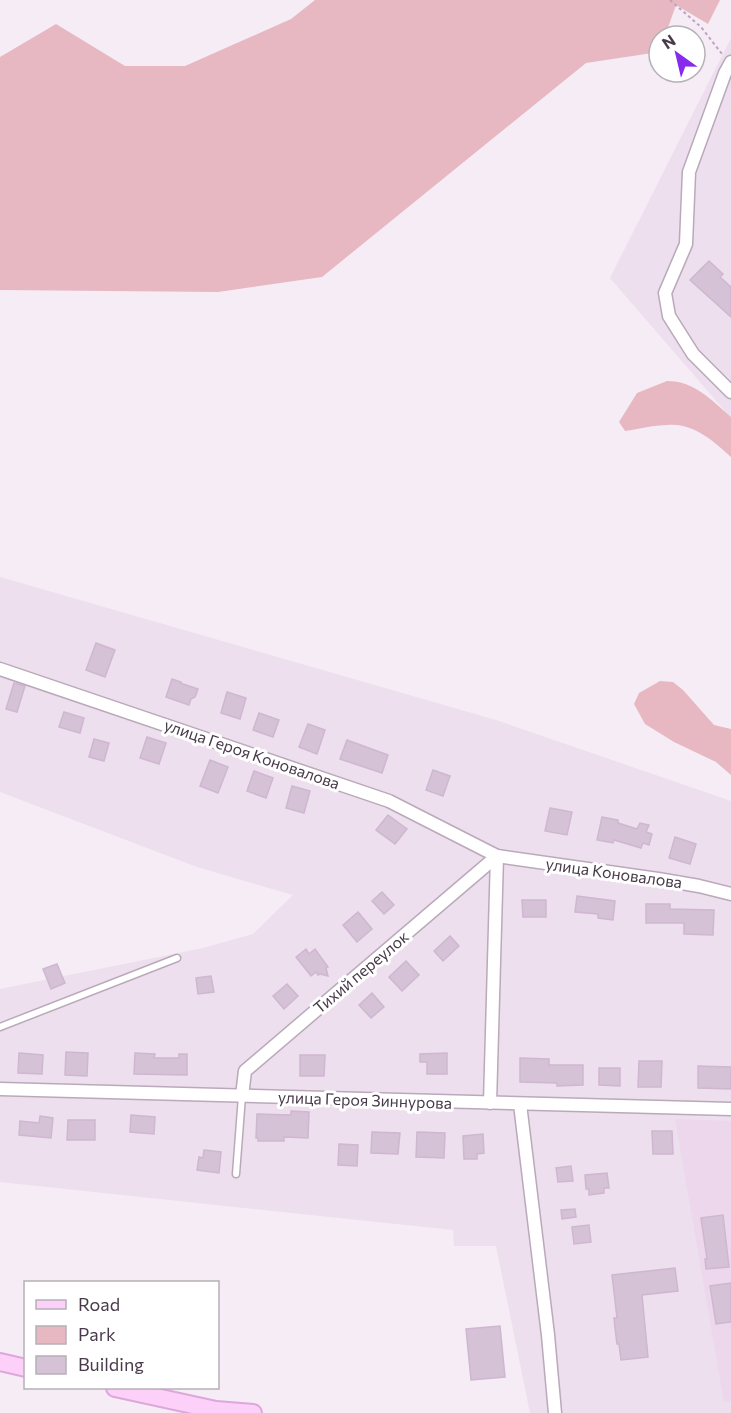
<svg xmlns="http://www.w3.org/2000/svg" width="731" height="1413" viewBox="0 0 731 1413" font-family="Commissioner,sans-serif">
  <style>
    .residential { fill: #eddfed }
    .education { fill: #edd7ec }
    .green { fill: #e7b8c2 }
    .building { fill: #d5c2d6; stroke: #cfb6d1; stroke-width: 1.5 }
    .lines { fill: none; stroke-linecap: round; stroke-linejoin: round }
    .lane-casing { stroke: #baa9ba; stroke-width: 9 }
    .street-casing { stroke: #baa9ba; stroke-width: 15 }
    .secondary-casing { stroke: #dea7db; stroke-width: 20 }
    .path { stroke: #c0a1c1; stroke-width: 2; stroke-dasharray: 3 3; stroke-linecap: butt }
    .lane { stroke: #fff; stroke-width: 6 }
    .street { stroke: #fff; stroke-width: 12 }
    .secondary { stroke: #fcd0f8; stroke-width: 16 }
    .labels { text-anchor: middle; stroke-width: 6; stroke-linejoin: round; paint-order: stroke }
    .street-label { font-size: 16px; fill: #483a4a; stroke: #fff }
  </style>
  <rect width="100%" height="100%" fill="#f5ecf5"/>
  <g class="residential">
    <path d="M731,38V418L610,278Z"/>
    <path d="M0,577L496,720L731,801V1413H530L496,1246H454L453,1230L0,1182V989L203,948L253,934L293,895L197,867L0,792Z"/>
  </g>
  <path class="education" d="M675,1119L731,1121V1402H724Z"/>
  <g class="green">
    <path d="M315,0H720L708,24L676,5L665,36H659V52L586,63L322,277L218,292L0,290V57L56,24L125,66H185L291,19Z"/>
    <path d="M667,381C695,381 711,400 731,417V457C713,441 694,423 668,425C654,425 639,429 625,431L619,422L637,393Z"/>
    <path d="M660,681L673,682L683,690L714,725L731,729V775L716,762L674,742L645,724L634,704L639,693Z"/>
  </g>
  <g class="building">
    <path d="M709,261L723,274L720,277L731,287V317L690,280Z"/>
    <path d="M96,643L115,650L105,677L86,670Z"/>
    <path d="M172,679L181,682L180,683L198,689L195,697L191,699L189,705L166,697Z"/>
    <path d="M14,683L25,686L17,712L6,709Z"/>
    <path d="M227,692L246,698L240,719L221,713Z"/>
    <path d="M64,712L84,718L80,733L59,727Z"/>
    <path d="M259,713L279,720L273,737L253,730Z"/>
    <path d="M308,724L325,730L317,754L299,747Z"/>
    <path d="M147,737L166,743L159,764L140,758Z"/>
    <path d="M94,739L109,743L104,761L89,757Z"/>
    <path d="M347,740L388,755L382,773L340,759Z"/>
    <path d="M210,760L228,767L218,793L200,786Z"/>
    <path d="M433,770L450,776L443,796L426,790Z"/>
    <path d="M254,771L273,778L266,798L247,791Z"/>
    <path d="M292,786L310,791L304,813L286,808Z"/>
    <path d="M550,808L572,812L567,835L545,831Z"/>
    <path d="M388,815L407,829L395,844L376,830Z"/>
    <path d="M602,817L618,820V823L637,829L640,823L649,825L646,832L652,834L649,845L643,843L641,848L614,840L613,843L597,840Z"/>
    <path d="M675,837L696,844L690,864L669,858Z"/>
    <path d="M382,892L394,905L384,914L372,901Z"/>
    <path d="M577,896L615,901L613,920L598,918V914L575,912Z"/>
    <path d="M522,900H546V917H523Z"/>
    <path d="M646,904H670V909L714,910L713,935L684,934V923H646Z"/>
    <path d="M358,912L372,929L357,942L343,925Z"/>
    <path d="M450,936L459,946L443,961L434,951Z"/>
    <path d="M306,949L309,954L315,949L328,967L326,968L328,976L320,974L318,975L316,972L311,976L296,957Z"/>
    <path d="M406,961L419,975L402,991L389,977Z"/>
    <path d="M57,964L65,983L51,989L43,969Z"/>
    <path d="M211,976L214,992L198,994L196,978Z"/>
    <path d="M287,984L298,996L284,1009L273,996Z"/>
    <path d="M372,993L384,1007L371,1018L359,1005Z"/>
    <path d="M66,1052L88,1053L87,1076L65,1075Z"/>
    <path d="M19,1053L43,1055L42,1074L18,1073Z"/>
    <path d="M135,1053L155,1054L154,1058H179V1054H187V1075L134,1074Z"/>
    <path d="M447,1053V1074H427V1062H420V1054Z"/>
    <path d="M300,1055H325L324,1076H300Z"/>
    <path d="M520,1058L549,1059V1065H583V1085L557,1086V1083L520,1082Z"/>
    <path d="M639,1061H662L661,1087H638Z"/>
    <path d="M698,1066L731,1067V1089L698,1088Z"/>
    <path d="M599,1068H620V1086L599,1085Z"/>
    <path d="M291,1111L309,1112L308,1138L284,1137V1141H258V1138H256L257,1114L291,1115Z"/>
    <path d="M131,1115L155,1117L154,1134L130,1132Z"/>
    <path d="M40,1116L53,1118L51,1138L19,1135L20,1121L39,1123Z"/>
    <path d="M68,1120H95V1140H67Z"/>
    <path d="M652,1131H672L673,1154H653Z"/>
    <path d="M372,1132L400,1133L398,1154L371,1153Z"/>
    <path d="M417,1132L445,1133L444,1158L416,1157Z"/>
    <path d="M483,1134L484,1153L477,1154V1159H464L463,1136Z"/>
    <path d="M339,1144L358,1145L357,1166L338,1165Z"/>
    <path d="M204,1150L221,1152L219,1173L197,1170L199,1157L203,1158Z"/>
    <path d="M571,1166L573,1181L558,1182L556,1168Z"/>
    <path d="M607,1173L609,1188H604V1193L589,1195V1189H586L585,1175Z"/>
    <path d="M575,1209L576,1217L562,1219L561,1210Z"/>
    <path d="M723,1215L729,1267L706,1269L705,1259H707L701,1218Z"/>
    <path d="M589,1225L591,1242L574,1244L572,1227Z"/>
    <path d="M675,1268L678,1291L642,1295L648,1357L621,1360L619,1344H617L615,1328L614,1318H617L612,1275Z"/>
    <path d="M731,1283V1322L716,1324L710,1286Z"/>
    <path d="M500,1326L505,1377L471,1380L466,1329Z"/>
  </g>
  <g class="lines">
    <g class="lane-casing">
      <g id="lane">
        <path d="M0,1027L177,958"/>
        <path d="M236,1174L242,1096"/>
      </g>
    </g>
    <g class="street-casing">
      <g id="street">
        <path d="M731,62L725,73L689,172L686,244L665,293L669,316L693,354L731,392"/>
        <path d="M0,669L389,801L497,856L658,879L699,886L731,894"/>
        <path d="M0,1089L731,1109"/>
        <path d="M242,1096L245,1071L497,856"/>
        <path d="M490,1103L497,856"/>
        <path d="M520,1104L548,1335L555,1413"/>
      </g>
    </g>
    <g class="secondary-casing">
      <g id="secondary">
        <path d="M0,1362L26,1368"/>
        <path d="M115,1388L216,1410L253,1413"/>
      </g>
    </g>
    <path class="path" d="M670,0L701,27L722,54"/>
    <use href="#lane" class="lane"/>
    <use href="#street" class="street"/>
    <use href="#secondary" class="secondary"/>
  </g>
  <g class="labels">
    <g class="street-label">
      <text transform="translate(252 754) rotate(19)" y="6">улица Героя Коновалова</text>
      <text transform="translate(614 873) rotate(8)" y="6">улица Коновалова</text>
      <text transform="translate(361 972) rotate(-40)" y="6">Тихий переулок</text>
      <text transform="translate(365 1100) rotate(2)" y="6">улица Героя Зиннурова</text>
    </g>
  </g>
  <rect x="24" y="1281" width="195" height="108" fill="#ffffff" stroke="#b6b0b7" stroke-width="1.5"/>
  <rect x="36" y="1300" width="30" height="9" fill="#fcd0f8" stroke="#b6b0b7" stroke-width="1.5"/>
  <text x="78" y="1311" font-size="18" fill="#483a4a">Road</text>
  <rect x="36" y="1326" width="30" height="18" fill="#e7b8c2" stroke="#b6b0b7" stroke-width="1.5"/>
  <text x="78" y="1341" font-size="18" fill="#483a4a">Park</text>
  <rect x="36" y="1356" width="30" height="18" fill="#d5c2d6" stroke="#b6b0b7" stroke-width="1.5"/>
  <text x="78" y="1371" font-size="18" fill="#483a4a">Building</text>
  <g transform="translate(677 54) rotate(326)"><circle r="28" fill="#ffffff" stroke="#b6b0b7" stroke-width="1.5"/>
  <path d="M0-4.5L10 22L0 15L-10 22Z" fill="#872aee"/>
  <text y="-9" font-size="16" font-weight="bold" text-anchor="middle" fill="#483a4a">N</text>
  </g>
</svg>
